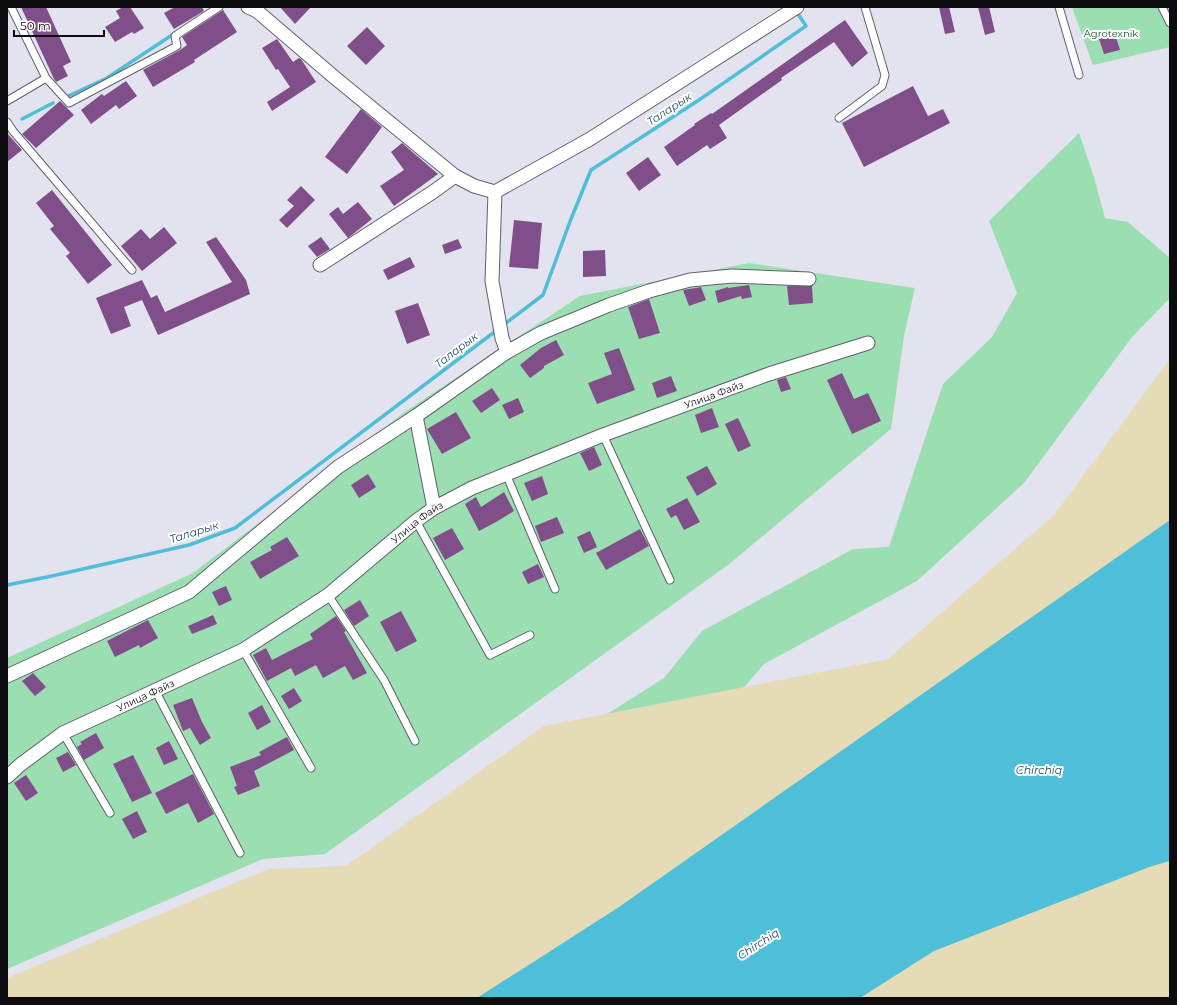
<svg xmlns="http://www.w3.org/2000/svg" width="1177" height="1005" viewBox="0 0 1177 1005" font-family="Montserrat,sans-serif">
  <style>
    .green { fill: #9adeb2 }
    .sand { fill: #e5dbb6 }
    .water { fill: #4fbed9 }
    .lines { fill: none; stroke-linecap: round; stroke-linejoin: round }
    .stream { stroke: #4fbed9; stroke-width: 3.5 }
    .building { fill: #804e88 }
    .lane-casing { stroke: #60616b; stroke-width: 9 }
    .street-casing { stroke: #60616b; stroke-width: 15 }
    .lane { stroke: #fff; stroke-width: 7 }
    .street { stroke: #fff; stroke-width: 13 }
    .labels { text-anchor: middle; stroke-width: 4; stroke-linejoin: round; paint-order: stroke }
    .park-label { font-size: 10px; fill: #1a5534; stroke: #fff }
    .street-label { font-size: 10px; fill: #0c0c10; stroke: #fff }
    .water-label { font-size: 11px; font-style: italic; fill: #1c4c58; stroke: #fff }
  </style>
  <rect width="100%" height="100%" fill="#e3e3ef"/>
  <g class="green">
    <path d="M1072,7H1170V47L1093,65Z"/>
    <path d="M1079,133L1094,177L1105,218L1128,222L1170,258V298L1132,337L1024,483L917,581L764,664L741,691L240,998L517,771L664,678L702,631L853,549L889,547L943,384L992,337L1017,293L989,221Z"/>
    <path d="M749,263L915,288L904,336L891,429L728,565L325,854L263,859L7,969V658L193,573L406,411L580,296Z"/>
  </g>
  <path class="sand" d="M1170,359V998H7V978L268,869L346,866L544,726L888,659L1054,515Z"/>
  <path class="water" d="M1170,520V861L1152,866L934,951L860,998H477L619,907Z"/>
  <g class="lines">
    <g class="stream">
      <path d="M66,97L107,78L175,33"/>
      <path d="M22,119L53,103"/>
      <path d="M502,326L543,295L571,219L591,170L699,100L806,26L796,11"/>
      <path d="M7,585L52,576L189,545L235,528L497,330"/>
    </g>
  </g>
  <g class="building">
    <path d="M21,7H46L71,62L63,66L68,76L56,82L54,79Z"/>
    <path d="M123,7H130L144,28L134,34L132,32L115,42L105,27L120,18L116,11Z"/>
    <path d="M175,7H202L204,11L174,29L164,13Z"/>
    <path d="M280,7H311L295,24Z"/>
    <path d="M939,7H949L955,32L945,34Z"/>
    <path d="M978,7H989L995,32L985,35Z"/>
    <path d="M223,10L237,32L194,60L195,62L153,87L143,70L180,50L187,45L182,37Z"/>
    <path d="M845,20L868,53L852,67L834,42L781,78L782,80L719,125L727,138L710,149L707,145L677,166L664,147L695,125L694,124L711,113L712,114Z"/>
    <path d="M367,27L385,46L366,65L347,46Z"/>
    <path d="M1115,34L1120,50L1104,54L1099,39Z"/>
    <path d="M277,39L293,62L299,58L301,59L316,82L272,111L267,102L290,87L278,69L276,70L262,48Z"/>
    <path d="M126,81L137,96L119,109L116,105L91,124L81,110L102,94L104,96Z"/>
    <path d="M913,86L928,116L943,109L950,123L864,167L842,123Z"/>
    <path d="M60,101L74,115L36,148L22,134Z"/>
    <path d="M361,109L382,127L347,174L325,157Z"/>
    <path d="M7,133L22,150L7,162Z"/>
    <path d="M402,143L438,174L394,206L380,186L404,170L391,152Z"/>
    <path d="M648,157L661,175L639,191L626,173Z"/>
    <path d="M301,186L315,200L287,228L279,220L294,206L287,200Z"/>
    <path d="M52,190L112,265L88,284L66,256L70,253L50,229L54,226L36,203Z"/>
    <path d="M358,202L372,219L348,238L329,214L338,207L343,214Z"/>
    <path d="M514,220L542,223L538,269L509,267Z"/>
    <path d="M164,227L177,243L142,271L121,246L141,229L150,239Z"/>
    <path d="M216,237L246,280L250,294L158,335L142,300L124,307L131,326L111,334L96,298L142,280L151,298L157,295L165,312L232,282L206,242Z"/>
    <path d="M321,237L330,249L317,257L308,246Z"/>
    <path d="M458,239L462,248L445,254L442,245Z"/>
    <path d="M605,250L606,276L583,277V251Z"/>
    <path d="M410,257L415,267L388,280L383,270Z"/>
    <path d="M749,285L752,297L742,299L741,296L718,303L715,291L728,287V288Z"/>
    <path d="M787,286H812L813,303L789,305Z"/>
    <path d="M701,287L706,300L689,306L683,290Z"/>
    <path d="M649,299L660,333L639,339L628,307Z"/>
    <path d="M418,303L430,335L407,344L395,311Z"/>
    <path d="M556,340L564,355L544,366V368L530,378L520,365L541,348Z"/>
    <path d="M619,348L635,390L597,404L588,383L612,374L604,353Z"/>
    <path d="M842,373L854,399L868,393L881,421L852,434L827,380Z"/>
    <path d="M671,376L677,391L657,398L652,383Z"/>
    <path d="M786,377L791,389L781,392L777,380Z"/>
    <path d="M492,388L500,400L481,413L472,401Z"/>
    <path d="M518,398L524,412L509,419L502,405Z"/>
    <path d="M712,408L719,427L701,433L695,415Z"/>
    <path d="M456,412L471,438L442,454L427,429Z"/>
    <path d="M738,418L751,446L738,452L725,424Z"/>
    <path d="M594,447L602,465L589,471L580,453Z"/>
    <path d="M707,466L717,484L697,496L686,477Z"/>
    <path d="M368,474L376,487L359,498L351,485Z"/>
    <path d="M542,476L548,494L532,501L524,483Z"/>
    <path d="M504,492L514,511L496,522L479,531L465,504L476,497L481,507Z"/>
    <path d="M687,498L700,522L684,530L676,515L671,518L666,509Z"/>
    <path d="M557,517L564,533L541,542L535,526Z"/>
    <path d="M452,528L464,549L445,560L433,538Z"/>
    <path d="M640,529L649,546L606,570L596,553Z"/>
    <path d="M590,531L597,547L584,553L577,537Z"/>
    <path d="M287,537L299,556L260,579L250,562L272,550L270,547Z"/>
    <path d="M538,564L544,577L528,584L522,572Z"/>
    <path d="M226,586L232,600L219,606L212,592Z"/>
    <path d="M360,600L369,616L354,626L344,610Z"/>
    <path d="M401,611L417,641L396,652L380,622Z"/>
    <path d="M213,615L217,624L192,634L188,626Z"/>
    <path d="M336,616L346,631L344,632L367,673L353,680L345,666L323,678L316,665L295,676L291,668L267,681L253,655L266,648L272,660L313,639L310,634Z"/>
    <path d="M148,620L158,638L140,648L139,645L115,657L107,641Z"/>
    <path d="M33,673L46,687L35,696L22,681Z"/>
    <path d="M294,688L302,701L289,709L281,696Z"/>
    <path d="M192,698L202,722L211,738L200,745L190,728L183,731L173,705Z"/>
    <path d="M262,705L271,722L257,730L248,713Z"/>
    <path d="M96,733L104,748L84,760L77,747L82,744L80,742Z"/>
    <path d="M287,737L294,750L254,771L260,786L238,795L234,787L237,786L230,767L261,755L259,752Z"/>
    <path d="M169,741L178,759L164,765L156,748Z"/>
    <path d="M68,752L76,765L63,772L56,758Z"/>
    <path d="M133,755L152,793L132,802L113,764Z"/>
    <path d="M193,774L214,814L198,823L188,803L166,814L155,793Z"/>
    <path d="M26,775L38,793L26,801L14,783Z"/>
    <path d="M137,811L147,832L133,839L122,819Z"/>
  </g>
  <g class="lines">
    <g class="lane-casing">
      <g id="lane">
        <path d="M1059,7L1079,75"/>
        <path d="M1162,7L1170,23"/>
        <path d="M46,78L69,103L177,46L175,36L219,7"/>
        <path d="M7,101L46,78L11,7"/>
        <path d="M839,118L882,86L885,75L865,7"/>
        <path d="M7,122L13,131L132,270"/>
        <path d="M603,435L670,580"/>
        <path d="M506,474L555,589"/>
        <path d="M416,521L490,655L530,635"/>
        <path d="M328,595L384,680L415,741"/>
        <path d="M243,650L311,768"/>
        <path d="M155,690L240,853"/>
        <path d="M63,733L110,813"/>
      </g>
    </g>
    <g class="street-casing">
      <g id="street">
        <path d="M248,7L257,11L334,77L455,176L474,186L495,192"/>
        <path d="M320,265L433,192L455,176"/>
        <path d="M507,352L502,338L492,281L495,192L590,139L797,7"/>
        <path d="M416,416L434,508"/>
        <path d="M7,676L189,592L338,467L416,416L507,352L541,333L609,305L649,291L690,280L732,276L809,279"/>
        <path id="s1" d="M7,777L20,765L63,733L243,650L328,595L416,521L434,508L472,488L603,435L769,374L868,343"/>
      </g>
    </g>
    <use href="#lane" class="lane"/>
    <use href="#street" class="street"/>
  </g>
  <g class="labels">
    <g class="park-label">
      <text x="1111" y="37">Agrotexnik</text>
    </g>
    <g class="street-label">
      <text dy="4" stroke="none"><textPath href="#s1" startOffset="810">Улица Файз</textPath></text>
      <text dy="4" stroke="none"><textPath href="#s1" startOffset="486">Улица Файз</textPath></text>
      <text dy="4" stroke="none"><textPath href="#s1" startOffset="162">Улица Файз</textPath></text>
    </g>
    <g class="water-label">
      <text transform="translate(669 109) rotate(-33)" y="4">Таларык</text>
      <text transform="translate(456 350) rotate(-37)" y="4">Таларык</text>
      <text transform="translate(194 532) rotate(-17)" y="4">Таларык</text>
      <text x="1039" y="774">Chirchiq</text>
      <text transform="translate(758 944) rotate(-33)" y="4">Chirchiq</text>
    </g>
  </g>
  <rect width="1177" height="1005" fill="none" stroke="#0c0c10" stroke-width="16"/>
  <path d="M14 30v6h90v-6" fill="none" stroke="#0c0c10" stroke-width="2"/>
  <text x="20" y="30" font-size="12" fill="#0c0c10" stroke="#ffffff" stroke-width="3" paint-order="stroke">50 m</text>
</svg>
